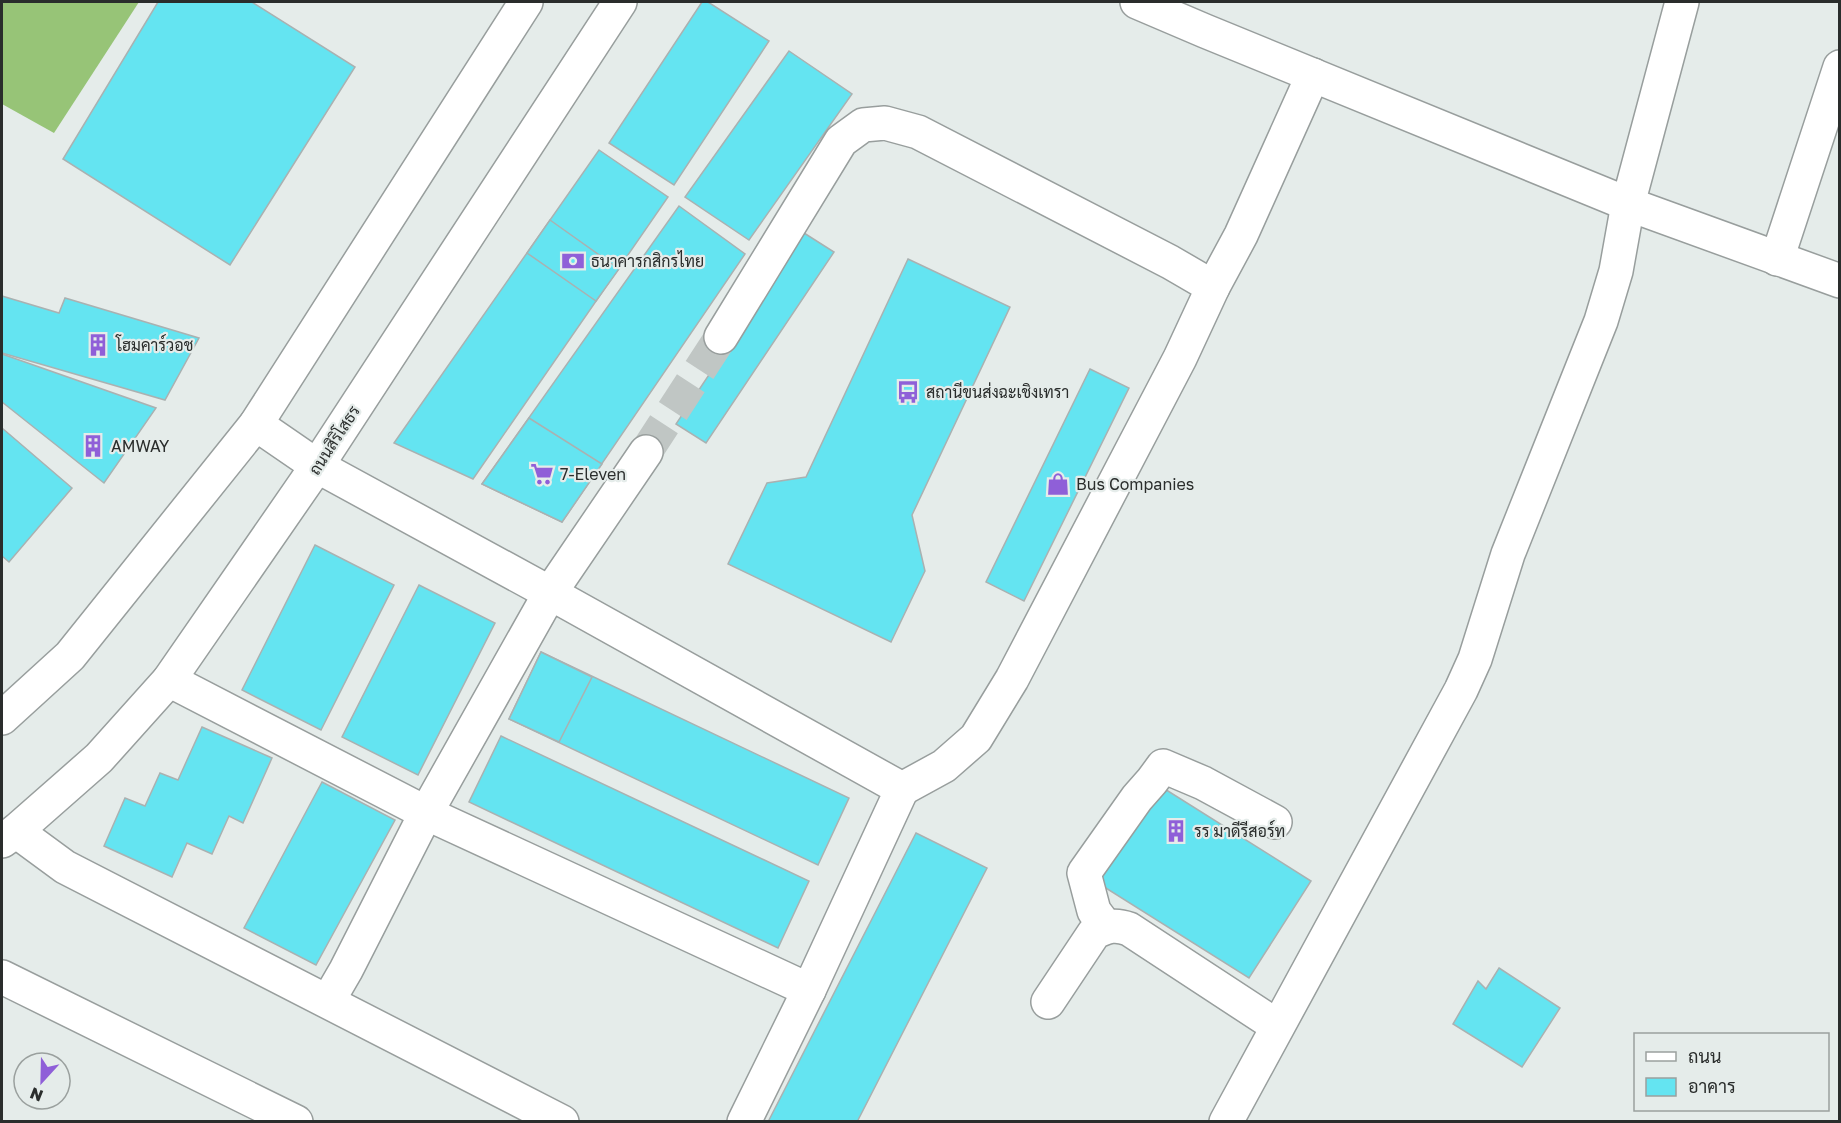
<svg xmlns="http://www.w3.org/2000/svg" width="1841" height="1123" viewBox="0 0 1841 1123" font-family="'Golos Text',Sarabun,sans-serif">
  <style>
    .forest { fill: #97c477 }
    .building { fill: #64e4f1; stroke: #aab1b1; stroke-width: 1.5 }
    .lines { fill: none; stroke-linecap: round; stroke-linejoin: round }
    .minor-tunnel { stroke: #c0c6c4; stroke-width: 33; stroke-dasharray: 33 16; stroke-linecap: butt }
    .minor-casing { stroke: #989e9d; stroke-width: 36 }
    .major-casing { stroke: #989e9d; stroke-width: 36 }
    .minor { stroke: #fff; stroke-width: 33 }
    .major { stroke: #fff; stroke-width: 33 }
    .labels { text-anchor: middle; stroke-width: 4.5; stroke-linejoin: round; paint-order: stroke }
    .poi-label { font-size: 16px; fill: #2a2d2c; stroke: #e5ecea; text-anchor: start }
    .street-label { font-size: 16px; fill: #2a2d2c; stroke: #e5ecea }
  </style>
  <rect width="100%" height="100%" fill="#e5ecea"/>
  <path class="forest" d="M2,2H139L54,133L2,104Z"/>
  <g class="building">
    <path d="M158,2H252L355,67L230,265L63,159Z"/>
    <path d="M702,2H708L769,41L674,185L609,143Z"/>
    <path d="M789,51L852,94L749,240L685,197Z"/>
    <path d="M599,150L668,197L473,479L394,443Z"/>
    <path d="M679,206L745,254L562,522L482,484Z"/>
    <path d="M550,220L619,269L596,301L527,253Z"/>
    <path d="M804,233L834,252L706,443L676,424Z"/>
    <path d="M908,259L1010,307L912,515L925,571L891,642L728,564L767,483L806,477Z"/>
    <path d="M2,296L59,313L65,298L199,338L165,400L2,353Z"/>
    <path d="M2,354L156,408L104,483L2,402Z"/>
    <path d="M1090,369L1129,388L1024,601L986,582Z"/>
    <path d="M529,418L602,464L562,522L482,484Z"/>
    <path d="M2,428L72,488L9,562L2,556Z"/>
    <path d="M315,545L394,585L321,730L242,690Z"/>
    <path d="M419,585L495,623L418,775L342,737Z"/>
    <path d="M541,652L849,798L818,865L509,719Z"/>
    <path d="M541,652L592,677L559,742L509,719Z"/>
    <path d="M202,727L272,758L243,823L229,816L212,854L187,843L172,877L104,846L125,798L145,806L160,773L178,780Z"/>
    <path d="M501,736L809,881L778,948L469,802Z"/>
    <path d="M1152,781L1311,881L1249,978L1093,880Z"/>
    <path d="M322,782L395,820L316,965L244,928Z"/>
    <path d="M916,833L987,868L857,1122H768Z"/>
    <path d="M1499,968L1560,1008L1522,1067L1453,1024L1478,981L1486,989Z"/>
  </g>
  <g class="lines">
    <path class="minor-tunnel" d="M646,452L721,337"/>
    <g class="minor-casing">
      <g id="minor">
        <path d="M1137,2L1205,31L1628,204L1840,281"/>
        <path d="M1777,259L1840,67"/>
        <path d="M1213,287L1241,235L1313,75"/>
        <path d="M721,337L841,141L863,125L885,123L918,132L1170,262L1213,287L1180,358L1012,679L976,738L944,766L902,789"/>
        <path d="M256,424L317,466L550,593L902,789L809,990L744,1122"/>
        <path d="M169,680L430,815L809,990"/>
        <path d="M16,831L65,867L562,1122"/>
        <path d="M1106,927L1094,911L1084,873L1137,798L1152,781L1163,766L1203,783L1275,822"/>
        <path d="M2,977L296,1122"/>
        <path d="M328,1001L346,970L426,813L550,593L646,452"/>
        <path d="M1048,1002L1094,933C1107,926 1115,924 1129,929L1277,1026"/>
        <path d="M1226,1122L1461,690L1475,659L1508,554L1601,321L1616,271L1628,204L1682,2"/>
      </g>
    </g>
    <g class="major-casing">
      <g id="major">
        <path d="M2,718L70,656L256,424L526,2"/>
        <path d="M2,841L16,831L99,758L169,680L317,466L620,2"/>
      </g>
    </g>
    <use href="#minor" class="minor"/>
    <use href="#major" class="major"/>
  </g>
  <defs>
    <g id="bank-bare" transform="scale(1.8)"><path d="M-6-4H6V4H-6ZM0-2.3a2.3 2.3 0 1 0 0 4.6a2.3 2.3 0 1 0 0-4.6Z" fill="#8f5fd8" stroke="#e5ecea" stroke-width="2.5" paint-order="stroke"/></g>
    <g id="building-bare" transform="scale(1.8)"><path d="M-4-6H4V6H1V3H-1V6H-4ZM-2.5-4.3h1.7v1.8h-1.7ZM.8-4.3h1.7v1.8H.8ZM-2.5-1h1.7V.8h-1.7ZM.8-1h1.7V.8H.8Z" fill="#8f5fd8" stroke="#e5ecea" stroke-width="2.5" paint-order="stroke"/></g>
    <g id="bus-bare" transform="scale(1.8)"><path d="M-5-6H5V4H4V6H2V4H-2V6H-4V4H-5ZM-3.5-4V0h7V-4ZM-3.5 1.2v1.5H-2V1.2ZM2 1.2v1.5H3.5V1.2Z" fill="#8f5fd8" stroke="#e5ecea" stroke-width="2.5" paint-order="stroke"/></g>
    <g id="supermarket-bare" transform="scale(1.8)"><path d="M-6-5.5h2.5l.6 2H6L4.5 2H-2.5L-4.4-4H-6ZM-1.5 3.2a1.3 1.3 0 1 0 .1 0ZM3 3.2a1.3 1.3 0 1 0 .1 0Z" fill="#8f5fd8" stroke="#e5ecea" stroke-width="2.5" paint-order="stroke"/></g>
    <g id="shop-bare" transform="scale(1.8)"><path d="M-5-2.5h2.3a2.7 3.5 0 0 1 5.4 0H5L5.5 6h-11ZM-1.5-2.5h3a1.5 2.3 0 0 0-3 0Z" fill="#8f5fd8" stroke="#e5ecea" stroke-width="2.5" paint-order="stroke"/></g>
  </defs>
  <g fill-rule="evenodd">
    <use href="#bank-bare" x="573" y="261"/>
    <use href="#building-bare" x="98" y="345"/>
    <use href="#bus-bare" x="908" y="392"/>
    <use href="#building-bare" x="93" y="446"/>
    <use href="#supermarket-bare" x="542" y="474"/>
    <use href="#shop-bare" x="1058" y="484"/>
    <use href="#building-bare" x="1176" y="831"/>
  </g>
  <g class="labels">
    <g class="poi-label">
      <text x="591" y="267">ธนาคารกสิกรไทย</text>
      <text x="116" y="351">โฮมคาร์วอช</text>
      <text x="926" y="398">สถานีขนส่งฉะเชิงเทรา</text>
      <text x="111" y="452">AMWAY</text>
      <text x="560" y="480">7-Eleven</text>
      <text x="1076" y="490">Bus Companies</text>
      <text x="1194" y="837">รร มาดีรีสอร์ท</text>
    </g>
    <g class="street-label">
      <text transform="translate(334 440) rotate(-57)" y="6">ถนนสิริโสธร</text>
    </g>
  </g>
  <rect width="1841" height="1123" fill="none" stroke="#2a2d2c" stroke-width="6"/>
  <rect x="1634" y="1033" width="195" height="78" fill="#e5ecea" stroke="#9aa09e" stroke-width="1.5"/>
  <rect x="1646" y="1052" width="30" height="9" fill="#ffffff" stroke="#9aa09e" stroke-width="1.5"/>
  <text x="1688" y="1063" font-size="18" fill="#2a2d2c">ถนน</text>
  <rect x="1646" y="1078" width="30" height="18" fill="#64e4f1" stroke="#9aa09e" stroke-width="1.5"/>
  <text x="1688" y="1093" font-size="18" fill="#2a2d2c">อาคาร</text>
  <g transform="translate(42 1081) rotate(202)"><circle r="28" fill="#e5ecea" stroke="#9aa09e" stroke-width="1.5"/>
  <path d="M0-4.5L10 22L0 15L-10 22Z" fill="#8f5fd8"/>
  <text y="-9" font-size="16" font-weight="bold" text-anchor="middle" fill="#2a2d2c">N</text>
  </g>
</svg>
